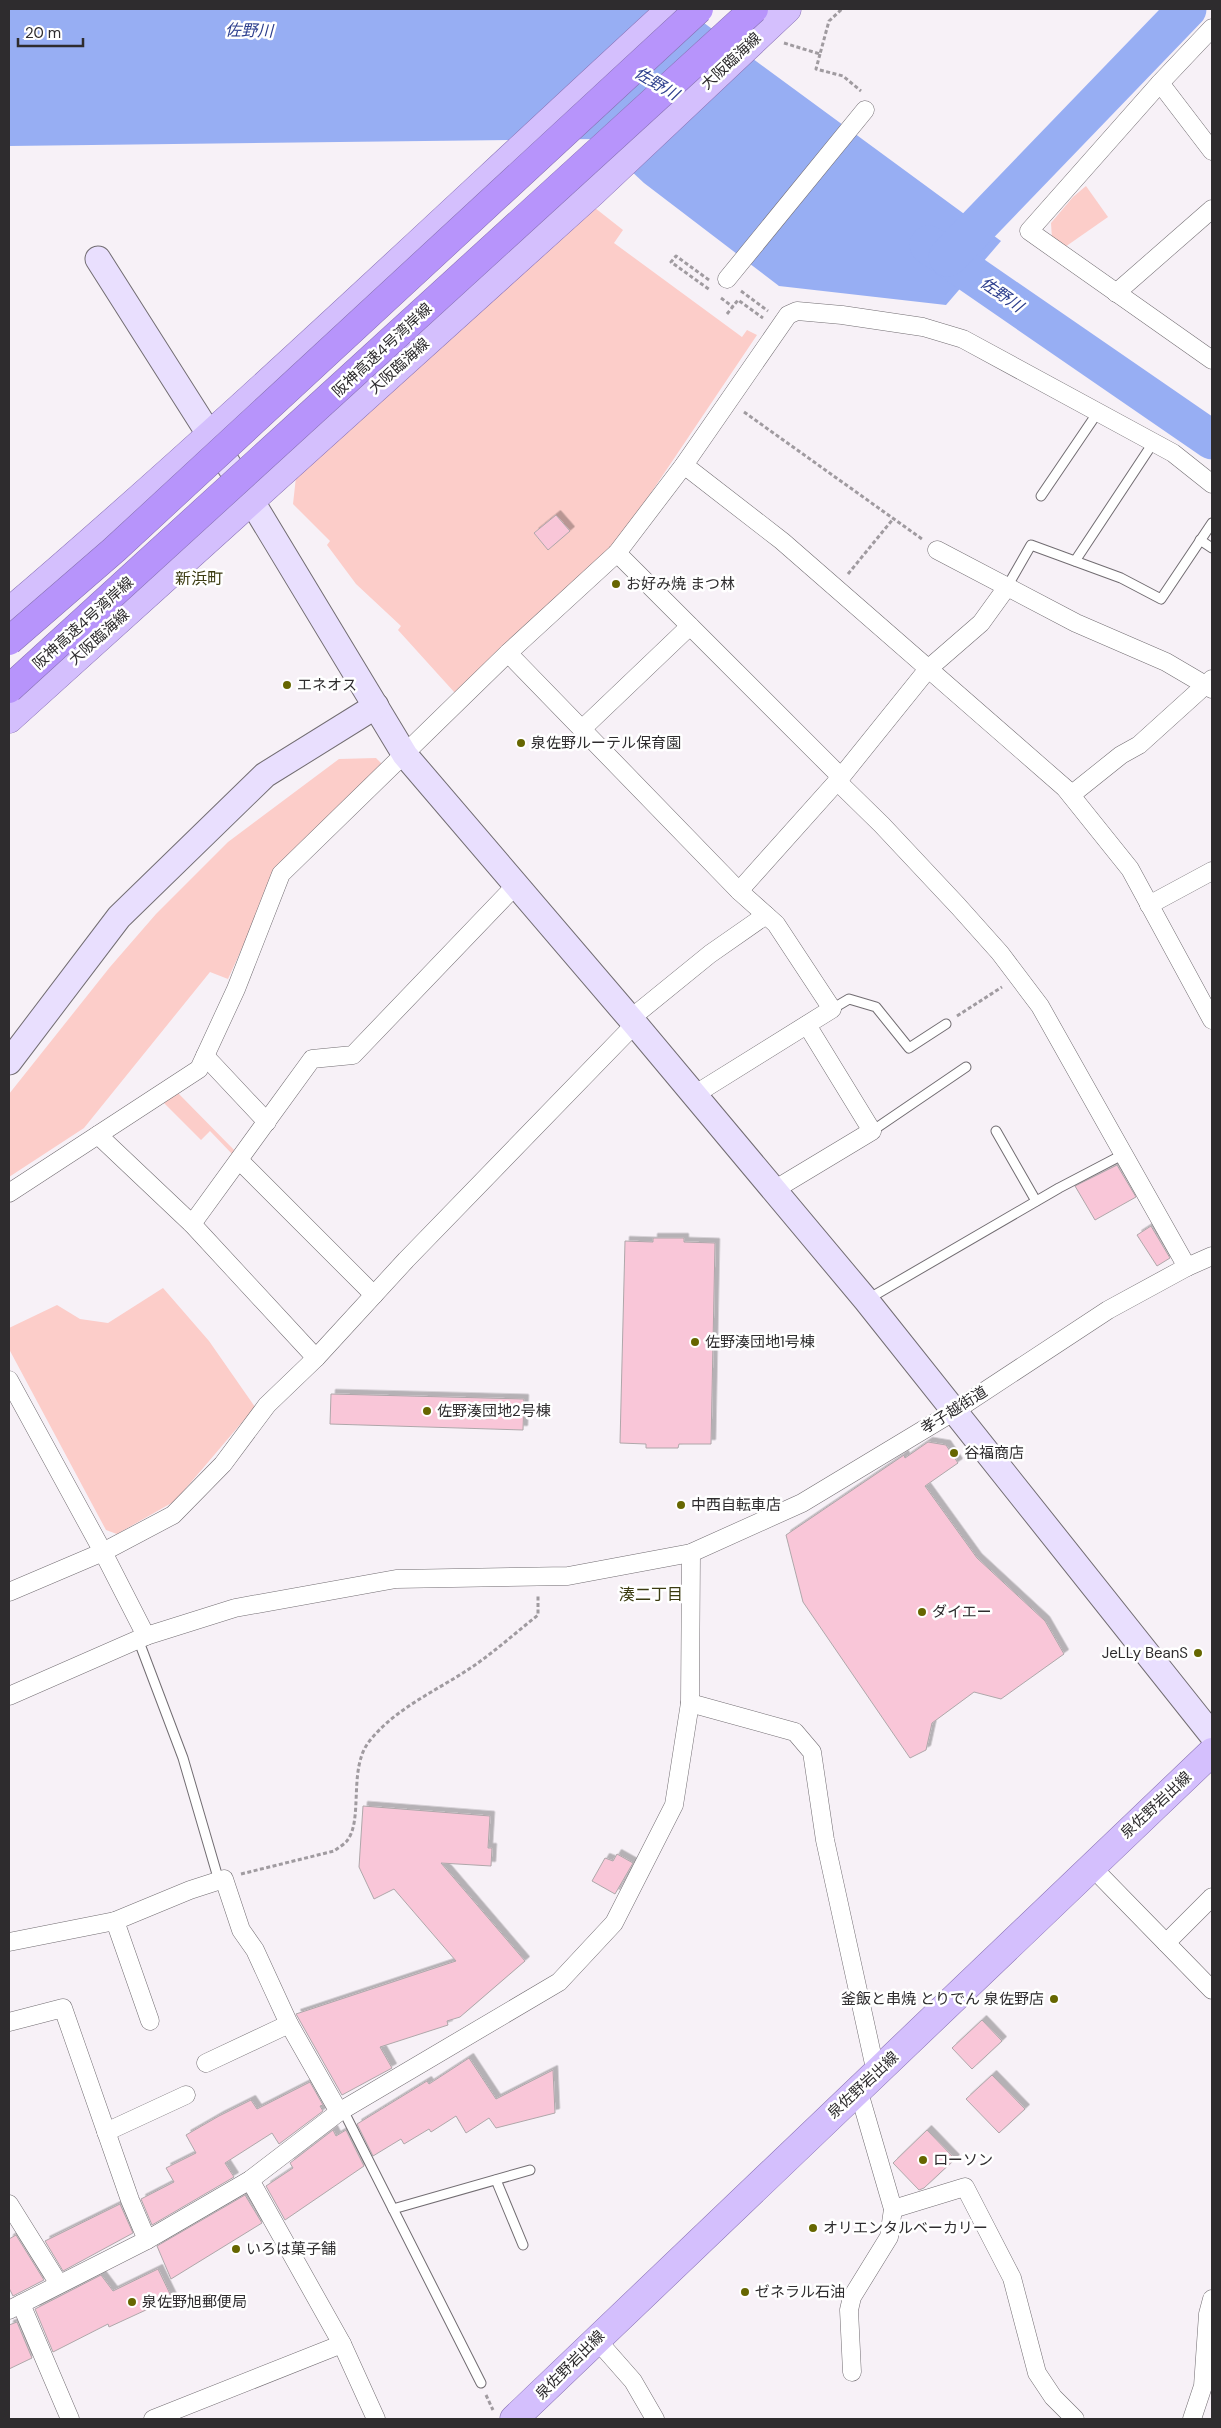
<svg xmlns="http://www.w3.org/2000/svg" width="1221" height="2428" viewBox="0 0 1221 2428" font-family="'DM Sans','Noto Sans JP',sans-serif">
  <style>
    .green { fill: #fccdc9 }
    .water { fill: #97aef3 }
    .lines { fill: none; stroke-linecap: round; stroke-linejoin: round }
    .river { stroke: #97aef3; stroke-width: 39 }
    .building { fill: #f9c6d8; stroke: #afa7aa; filter: url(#shadow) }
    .lane-casing { stroke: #726d72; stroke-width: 11 }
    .street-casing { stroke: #726d72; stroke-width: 19 }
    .secondary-casing { stroke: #726d72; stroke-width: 27 }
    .primary-casing { stroke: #8770b3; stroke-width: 29 }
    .path { stroke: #a09ba0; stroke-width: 3; stroke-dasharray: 4 2.5; stroke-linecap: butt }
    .lane { stroke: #fff; stroke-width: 9 }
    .street { stroke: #fff; stroke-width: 18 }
    .secondary { stroke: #e9dffe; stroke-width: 25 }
    .primary { stroke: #d4bffd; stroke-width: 28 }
    .highway-bridge-casing { stroke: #8770b3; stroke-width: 29; stroke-linecap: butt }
    .highway-bridge { stroke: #b794fb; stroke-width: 28 }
    .poi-dot { fill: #660; stroke: #fff; stroke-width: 2 }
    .labels { text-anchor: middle; stroke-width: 5; stroke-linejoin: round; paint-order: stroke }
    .street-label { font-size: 15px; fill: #2e2c2e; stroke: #fff }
    .poi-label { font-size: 15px; fill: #2e2c2e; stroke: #fff; text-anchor: start }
    .water-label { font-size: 16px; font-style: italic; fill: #2c3e8d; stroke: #fff }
    .neighbourhood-label { font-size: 16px; fill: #3b3b11; stroke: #fff }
  </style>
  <defs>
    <filter id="shadow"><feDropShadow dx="4.5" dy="-4.5" stdDeviation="0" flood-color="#0004"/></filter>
  </defs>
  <rect width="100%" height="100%" fill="#f7f1f7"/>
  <g class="green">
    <path d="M1086,186L1108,217L1065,247L1052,239L1051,223L1073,197Z"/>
    <path d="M590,204L623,230L614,243L742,337L747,330L757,335L624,533L611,549L455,693L398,630L401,626L356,584L327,545L330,541L293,504L296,477Z"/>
    <path d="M376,758L383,765L278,869L228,979L210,972L84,1128L9,1177V1094L110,967L156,914L228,842L339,759Z"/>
    <path d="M178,1093L237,1153L234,1156L210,1131L201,1140L164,1103Z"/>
    <path d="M163,1288L209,1341L255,1407L175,1501L117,1534L106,1530L9,1349V1328L57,1305L80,1319L108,1323Z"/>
  </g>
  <path class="water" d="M9,9H685L1001,241L946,305L779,286L644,183L597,139L9,146Z"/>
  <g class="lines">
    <g class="river">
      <path d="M929,245L1212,440"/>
      <path d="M948,257L1187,9"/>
    </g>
  </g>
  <g class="building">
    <path d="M556,515L570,531L548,550L534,533Z"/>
    <path d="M1117,1165L1136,1197L1095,1220L1075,1186Z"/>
    <path d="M1151,1226L1170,1258L1157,1266L1137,1235Z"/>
    <path d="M653,1238H684V1242L715,1243L711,1444H679L678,1448H646V1444L620,1443L625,1241L653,1242Z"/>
    <path d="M331,1394L524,1399L523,1430L330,1424Z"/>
    <path d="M928,1442L946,1445L958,1463L925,1486L977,1558L1045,1621L1064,1654L1001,1699L974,1692L932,1723L926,1750L910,1758L803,1602L786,1535L904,1455L905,1458Z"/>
    <path d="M363,1806L490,1816L488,1848H492L491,1866L441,1863L525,1961L460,2017L447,2021L448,2025L380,2047L392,2068L342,2095L296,2014L456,1961L394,1889L374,1899L359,1867Z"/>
    <path d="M617,1854L633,1863L615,1894L592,1881L605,1858L613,1861Z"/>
    <path d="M982,2020L1002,2041L972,2069L952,2048Z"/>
    <path d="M469,2058L496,2099L553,2070L555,2113L496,2128L489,2118L466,2133L456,2116L431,2132L429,2129L404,2144L401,2139L373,2156L357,2124L427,2081L429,2084Z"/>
    <path d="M992,2075L1025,2109L999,2133L966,2099Z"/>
    <path d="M310,2082L323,2105L320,2106L323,2111L279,2144L272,2133L225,2163L234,2177L152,2225L141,2199L174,2182L166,2168L196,2153L186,2135L219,2116L251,2100L257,2109Z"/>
    <path d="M333,2130L336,2136L346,2130L364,2166L285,2220L266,2186L293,2168L290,2163Z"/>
    <path d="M927,2130L955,2159L924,2188L919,2190L893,2163Z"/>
    <path d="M245,2195L262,2223L171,2279L157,2246Z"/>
    <path d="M120,2204L133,2233L63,2271L45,2241Z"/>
    <path d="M16,2235L44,2280L13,2296L9,2288V2239Z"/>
    <path d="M158,2269L172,2298L109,2327L108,2324L53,2352L35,2309L101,2275L113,2291Z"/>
    <path d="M17,2322L32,2358L9,2369V2325Z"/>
  </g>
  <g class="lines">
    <g class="lane-casing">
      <g id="lane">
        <path d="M1041,496L1098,412"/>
        <path d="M1200,540L1212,548"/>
        <path d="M1075,561L1153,443"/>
        <path d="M1007,587L1031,545L1121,578L1161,599L1212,523"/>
        <path d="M832,1009L849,999L876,1007L909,1048L946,1024"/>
        <path d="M872,1131L966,1067"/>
        <path d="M996,1131L1036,1201"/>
        <path d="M868,1299L1059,1188L1124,1154"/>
        <path d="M138,1639L183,1758L219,1881"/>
        <path d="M343,2110L481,2383"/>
        <path d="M496,2180L523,2245"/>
        <path d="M393,2209L530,2170"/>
      </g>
    </g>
    <g class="street-casing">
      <g id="street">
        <path d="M1212,28L1160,83L1029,231L1212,360"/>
        <path d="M1160,83L1212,151"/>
        <path d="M727,279L865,110"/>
        <path d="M1116,293L1212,209"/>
        <path d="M684,465L782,541L1065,788L1130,869L1212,1020"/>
        <path d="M937,550L1076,623L1166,662L1212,689"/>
        <path d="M617,553L841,777"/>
        <path d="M508,653L739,891L776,924L832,1009L694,1095"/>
        <path d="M582,729L690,626"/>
        <path d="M837,781L882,825L958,906L1000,953L1040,1006L1187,1267"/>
        <path d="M1071,795L1121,755L1139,745L1212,679"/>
        <path d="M739,891L841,777L928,669L981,623L1007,587"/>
        <path d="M1149,905L1212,871"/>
        <path d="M630,1019L710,954L766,915"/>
        <path d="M205,1056L267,1122"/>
        <path d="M98,1135L192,1224L316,1358"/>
        <path d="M239,1160L374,1295"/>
        <path d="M774,1190L872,1131L807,1025"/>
        <path d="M9,1193L199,1069L236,989L281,874L508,653L617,553L684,465L788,315L797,311L842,315L923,327L963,339L1173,453L1212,484"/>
        <path d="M192,1224L312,1059L353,1055L516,885"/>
        <path d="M9,1380L103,1552L146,1636"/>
        <path d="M9,1592L103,1552L173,1515L223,1464L267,1405L316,1358L406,1260L635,1024"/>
        <path d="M9,1696L146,1636L235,1608L396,1579L568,1576L691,1553L802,1503L953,1412L1108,1310L1187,1267L1212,1256"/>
        <path d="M690,1703L795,1732L812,1752L825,1840L876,2073"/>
        <path d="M1091,1866L1212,1990"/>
        <path d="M115,1921L150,2021"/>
        <path d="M9,1942L115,1921L190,1890L224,1879L241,1930L255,1950L289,2024L339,2112"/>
        <path d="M1166,1943L1212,1897"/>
        <path d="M9,2022L63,2008L130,2200L147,2240"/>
        <path d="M206,2063L289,2024"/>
        <path d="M106,2132L186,2095"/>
        <path d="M250,2180L342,2344L376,2419"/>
        <path d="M9,2204L59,2284"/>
        <path d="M893,2209L965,2187L1012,2278L1037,2373L1053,2397L1075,2419"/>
        <path d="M21,2304L70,2419"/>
        <path d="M9,2310L147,2240L250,2180L339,2112L559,1982L614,1923L674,1805L690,1703L691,1553"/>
        <path d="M596,2339L633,2381L655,2419"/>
        <path d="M852,2372L849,2310L852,2297L889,2237L893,2209L858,2089"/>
        <path d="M153,2419L342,2344"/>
        <path d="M1192,2419L1203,2386L1208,2314L1212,2299"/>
      </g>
    </g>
    <g class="secondary-casing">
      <g id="secondary">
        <path d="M98,259L251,500L405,755L635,1024L866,1300L1212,1735"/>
        <path d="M9,1062L119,917L265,775L376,706"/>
      </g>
    </g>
    <g class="primary-casing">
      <g id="primary">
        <path d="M9,612C236,418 451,211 671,9"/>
        <path d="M9,719L593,192L787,9"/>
        <path d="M514,2419L1212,1752"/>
      </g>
    </g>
    <g class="path">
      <path d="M784,43L820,54L829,21L842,9"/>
      <path d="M820,54L816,69L843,76L861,91"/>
      <path d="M709,280L676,256L671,262L710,290"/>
      <path d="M741,291L768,311"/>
      <path d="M721,298L733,307"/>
      <path d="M727,314L738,300L763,318"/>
      <path d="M744,412L922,539"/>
      <path d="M848,574L893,519"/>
      <path d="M957,1016L1002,987"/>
      <path d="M241,1874L334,1851C338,1848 343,1845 346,1842C364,1822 348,1771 368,1743C393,1710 432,1693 466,1671C491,1655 514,1634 538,1615V1596"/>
      <path d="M486,2395L493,2410"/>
    </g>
    <use href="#lane" class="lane"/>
    <use href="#street" class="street"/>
    <use href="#secondary" class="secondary"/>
    <use href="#primary" class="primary"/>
    <g class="highway-bridge-casing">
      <g id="highway-bridge">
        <path d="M9,641L114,550L699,9"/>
        <path d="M9,689L754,9"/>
      </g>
    </g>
    <use href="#highway-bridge" class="highway-bridge"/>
  </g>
  <g class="poi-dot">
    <circle cx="616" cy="584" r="5"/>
    <circle cx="287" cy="685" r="5"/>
    <circle cx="521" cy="743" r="5"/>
    <circle cx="695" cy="1342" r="5"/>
    <circle cx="427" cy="1411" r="5"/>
    <circle cx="954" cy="1453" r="5"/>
    <circle cx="681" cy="1505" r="5"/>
    <circle cx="922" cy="1612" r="5"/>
    <circle cx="1198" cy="1653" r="5"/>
    <circle cx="1054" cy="1999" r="5"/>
    <circle cx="923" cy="2160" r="5"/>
    <circle cx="813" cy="2228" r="5"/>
    <circle cx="236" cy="2249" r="5"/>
    <circle cx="745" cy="2292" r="5"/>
    <circle cx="132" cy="2302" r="5"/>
  </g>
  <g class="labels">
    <g class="street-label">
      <text transform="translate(731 61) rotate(-43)" y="5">大阪臨海線</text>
      <text transform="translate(382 350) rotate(-43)" y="5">阪神高速4号湾岸線</text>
      <text transform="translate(399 366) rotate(-42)" y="5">大阪臨海線</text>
      <text transform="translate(83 623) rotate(-42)" y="5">阪神高速4号湾岸線</text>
      <text transform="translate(99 637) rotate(-42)" y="5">大阪臨海線</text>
      <text transform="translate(954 1410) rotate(-32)" y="5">孝子越街道</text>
      <text transform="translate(1156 1805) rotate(-43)" y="5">泉佐野岩出線</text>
      <text transform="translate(863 2085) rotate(-43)" y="5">泉佐野岩出線</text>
      <text transform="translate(570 2365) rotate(-45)" y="5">泉佐野岩出線</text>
    </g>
    <g class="poi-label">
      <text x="626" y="589">お好み焼 まつ林</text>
      <text x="297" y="690">エネオス</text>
      <text x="531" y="748">泉佐野ルーテル保育園</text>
      <text x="705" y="1347">佐野湊団地1号棟</text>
      <text x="437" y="1416">佐野湊団地2号棟</text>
      <text x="964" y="1458">谷福商店</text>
      <text x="691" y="1510">中西自転車店</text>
      <text x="932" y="1617">ダイエー</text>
      <text x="1188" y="1658" text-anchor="end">JeLLy BeanS</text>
      <text x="1044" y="2004" text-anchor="end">釜飯と串焼 とりでん 泉佐野店</text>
      <text x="933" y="2165">ローソン</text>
      <text x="823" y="2233">オリエンタルベーカリー</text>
      <text x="246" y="2254">いろは菓子舗</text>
      <text x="755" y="2297">ゼネラル石油</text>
      <text x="142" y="2307">泉佐野旭郵便局</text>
    </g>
    <g class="water-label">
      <text transform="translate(249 30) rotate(1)" y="6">佐野川</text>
      <text transform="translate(657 83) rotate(31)" y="6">佐野川</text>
      <text transform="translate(1002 294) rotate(35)" y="6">佐野川</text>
    </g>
    <g class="neighbourhood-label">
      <text x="199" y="584">新浜町</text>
      <text x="651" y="1600">湊二丁目</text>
    </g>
  </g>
  <rect width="1221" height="2428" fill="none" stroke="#2e2c2e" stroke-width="20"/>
  <path d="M18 38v8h65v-8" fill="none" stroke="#2e2c2e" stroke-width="2.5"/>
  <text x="25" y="38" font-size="15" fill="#2e2c2e" stroke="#ffffff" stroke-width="4" paint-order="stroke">20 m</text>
</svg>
